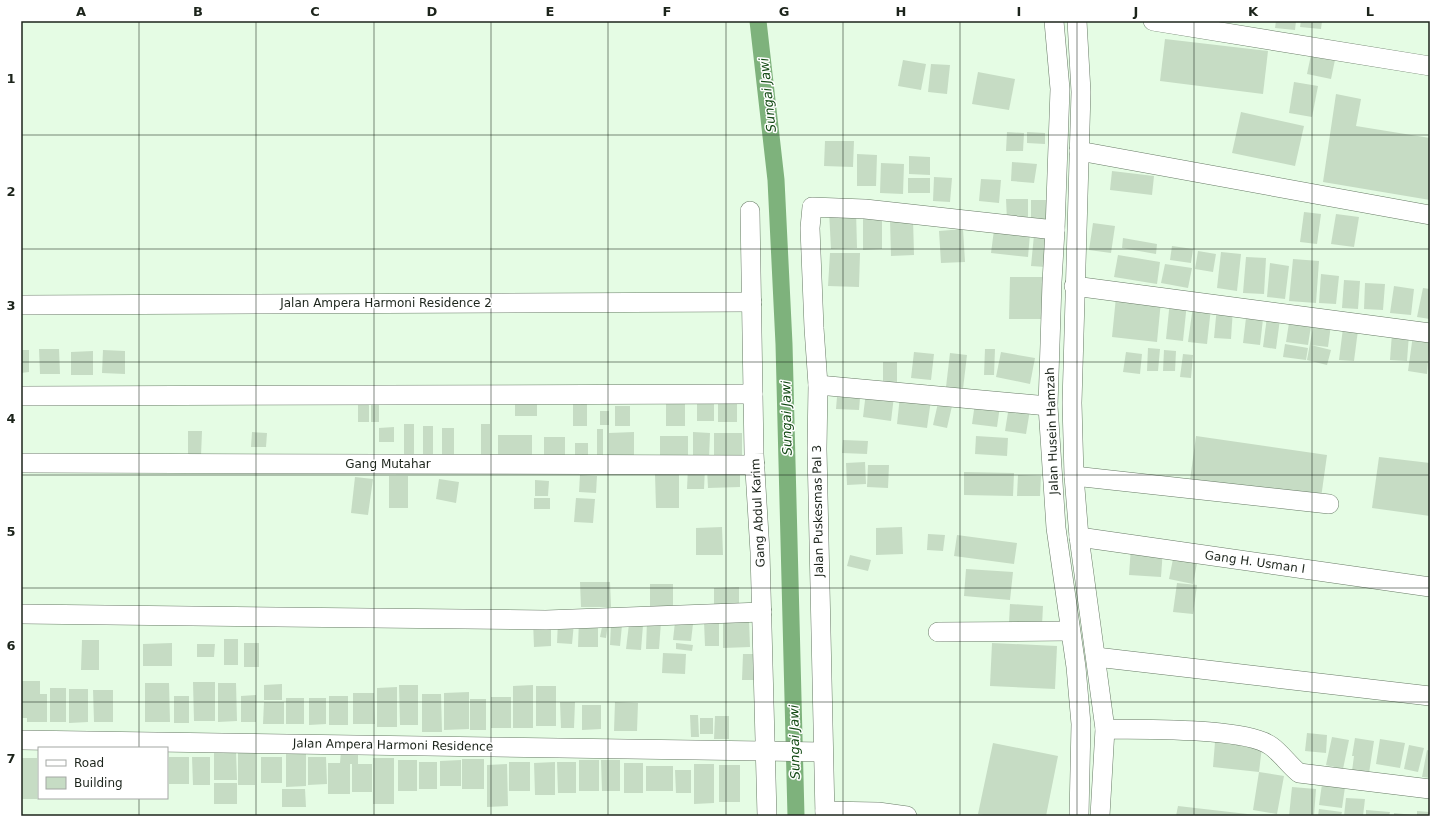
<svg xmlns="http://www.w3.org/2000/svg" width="1451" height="837" viewBox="0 0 1451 837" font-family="'DejaVu Sans',sans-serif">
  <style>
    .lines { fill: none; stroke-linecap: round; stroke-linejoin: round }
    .canal { stroke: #7eb27c; stroke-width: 17 }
    .building { fill: #c6dcc4 }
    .minor-casing { stroke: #687b66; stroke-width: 20 }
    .minor { stroke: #fff; stroke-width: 19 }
    .grid { fill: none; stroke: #1c241b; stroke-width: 1; stroke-opacity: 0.55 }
    .labels { text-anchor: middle; stroke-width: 3; stroke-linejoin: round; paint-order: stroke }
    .street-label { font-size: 12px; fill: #1c241b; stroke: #fff }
    .water-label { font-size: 13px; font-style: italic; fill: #134a14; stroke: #fff }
    .neatline { fill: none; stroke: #1c241b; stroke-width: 1.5 }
    .grid-label { font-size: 13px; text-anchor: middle; font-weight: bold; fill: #1c241b }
  </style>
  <rect width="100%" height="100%" fill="#e5fce4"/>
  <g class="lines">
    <path class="canal" d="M758,21L776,180L784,344L796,816"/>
  </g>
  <g class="building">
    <path d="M1276,21H1296L1295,30L1275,28Z"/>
    <path d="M1301,21H1322L1321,29L1300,27Z"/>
    <path d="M1165,39L1268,51L1263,94L1160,81Z"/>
    <path d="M1312,50L1336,55L1331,79L1307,74Z"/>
    <path d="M903,60L926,64L921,90L898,86Z"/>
    <path d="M931,64L950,65L947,94L928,92Z"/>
    <path d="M978,72L1015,79L1009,110L972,104Z"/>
    <path d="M1294,82L1318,86L1312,117L1289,113Z"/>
    <path d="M1336,94L1361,99L1356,126L1430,138V200L1323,182Z"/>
    <path d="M1241,112L1304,126L1295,166L1232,153Z"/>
    <path d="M1007,132L1024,133L1023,151H1006Z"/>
    <path d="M1027,132L1045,133V144L1027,143Z"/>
    <path d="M825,141H854L853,167L824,166Z"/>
    <path d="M857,154L877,155L876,186H857Z"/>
    <path d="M909,156L930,157V175L909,174Z"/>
    <path d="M1012,162L1037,164L1034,183L1011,181Z"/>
    <path d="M881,163L904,164L903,194L880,193Z"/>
    <path d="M1112,171L1154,176L1152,195L1110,190Z"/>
    <path d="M934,177L952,178L950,202L933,201Z"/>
    <rect x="908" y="178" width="22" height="15"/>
    <path d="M981,179L1001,180L999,203L979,201Z"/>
    <path d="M1006,199H1028V219L1007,220Z"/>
    <path d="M1031,200H1048L1047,225L1031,226Z"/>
    <path d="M856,210L857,248L831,249L829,211Z"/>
    <path d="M1304,212L1321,214L1317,244L1300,242Z"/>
    <path d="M1336,214L1359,217L1354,247L1331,244Z"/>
    <path d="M882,216V249L863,250V217Z"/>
    <path d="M913,218L914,255L891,256L890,220Z"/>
    <path d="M1093,223L1115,226L1111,253L1089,250Z"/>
    <path d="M963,229L965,262L941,263L939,231Z"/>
    <path d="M994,230L1030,234L1028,257L991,253Z"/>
    <path d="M1034,235L1049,236L1046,267L1031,266Z"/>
    <path d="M1123,238L1157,244L1156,254L1122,248Z"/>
    <path d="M1172,246L1193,249L1191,263L1170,260Z"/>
    <path d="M1198,251L1216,254L1213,272L1195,269Z"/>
    <path d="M1221,252L1241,254L1237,291L1217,288Z"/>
    <path d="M830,253H860L859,287L828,286Z"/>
    <path d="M1118,255L1160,262L1157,284L1114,277Z"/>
    <path d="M1246,257L1266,258L1264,294L1243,293Z"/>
    <path d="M1293,259L1319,261L1316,303L1289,301Z"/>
    <path d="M1270,263L1289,266L1285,299L1267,297Z"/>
    <path d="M1165,264L1192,268L1188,288L1161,283Z"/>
    <path d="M1321,274L1339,276L1336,304L1319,303Z"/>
    <path d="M1010,277H1046L1045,319H1009Z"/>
    <path d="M1344,280L1360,281L1358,309L1342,308Z"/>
    <path d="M1365,283L1385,284L1383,310L1364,309Z"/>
    <path d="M1394,286L1414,289L1411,315L1390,313Z"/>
    <path d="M1423,288L1430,289V319L1417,317Z"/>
    <path d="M1116,297L1161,301L1157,342L1112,337Z"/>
    <path d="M1170,301L1187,303L1183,341L1166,339Z"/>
    <path d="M1193,306L1211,308L1207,344L1188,342Z"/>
    <path d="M1217,306L1233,308L1231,339L1214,338Z"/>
    <path d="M1267,317L1280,319L1276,349L1263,347Z"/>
    <path d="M1246,318L1263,319L1260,345L1243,343Z"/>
    <path d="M1314,322L1331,325L1328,347L1311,345L1331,350L1327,365L1307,360Z"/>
    <path d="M1289,323L1311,326L1308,345L1286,342Z"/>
    <path d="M1343,328L1358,330L1354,361L1339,360Z"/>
    <path d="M1392,333L1409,334L1407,361L1390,360Z"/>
    <path d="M1413,335L1430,338L1427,374L1408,371Z"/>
    <path d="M1285,344L1308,348L1306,360L1283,357Z"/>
    <path d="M1148,348L1160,349L1158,371H1147Z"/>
    <path d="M39,349H59L60,374H40Z"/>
    <path d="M985,349H995L994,375H984Z"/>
    <path d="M21,350H29V372L21,373Z"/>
    <path d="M103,350L125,351V374L102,373Z"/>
    <path d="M1164,350L1176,351L1175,371H1163Z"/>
    <path d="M93,351V375H71V352Z"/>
    <path d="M914,352L934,354L931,380L911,378Z"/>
    <path d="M1001,352L1035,358L1030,384L996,377Z"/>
    <path d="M1126,352L1142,354L1140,374L1123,372Z"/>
    <path d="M950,353L967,355L963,389L946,387Z"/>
    <path d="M1183,354L1193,355L1191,378L1180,377Z"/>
    <rect x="883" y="362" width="14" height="24"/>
    <path d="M866,392L894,396L891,421L863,417Z"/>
    <path d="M900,396L931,400L927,428L897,424Z"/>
    <path d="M837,397L860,398L859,410L836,409Z"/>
    <rect x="718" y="400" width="19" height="22"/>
    <rect x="515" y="401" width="22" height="15"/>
    <rect x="666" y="401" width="19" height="25"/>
    <rect x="697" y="402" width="17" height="19"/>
    <rect x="371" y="403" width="8" height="19"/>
    <rect x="573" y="403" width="14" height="23"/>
    <path d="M938,403L952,406L947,428L933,425Z"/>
    <path d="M975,403L1000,406L997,427L972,424Z"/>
    <rect x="358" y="404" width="11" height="18"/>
    <rect x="615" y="406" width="15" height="20"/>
    <path d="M1009,406L1030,410L1026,434L1005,431Z"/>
    <rect x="600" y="411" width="9" height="14"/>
    <rect x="404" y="424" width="10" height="34"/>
    <rect x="481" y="424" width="9" height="35"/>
    <rect x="423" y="426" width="10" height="31"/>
    <path d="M394,427V442H379V428Z"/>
    <rect x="442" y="428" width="12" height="27"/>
    <rect x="597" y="429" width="6" height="30"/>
    <path d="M188,431H202L201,456H188Z"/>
    <path d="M252,432L267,433L266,447H251Z"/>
    <path d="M634,432V457H609V433Z"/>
    <path d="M693,432L710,433L709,458H693Z"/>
    <rect x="714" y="433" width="28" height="28"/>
    <path d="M498,435H532V458L498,459Z"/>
    <rect x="660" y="436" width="28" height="20"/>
    <path d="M976,436L1008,438L1007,456L975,454Z"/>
    <path d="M1196,436L1327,455L1321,498L1190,480Z"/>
    <rect x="544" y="437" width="21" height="22"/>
    <path d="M843,440L868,441L867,454L842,453Z"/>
    <rect x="575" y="443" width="13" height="16"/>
    <path d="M1379,457L1430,463V516L1372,508Z"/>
    <path d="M865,462L866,484L847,485L846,463Z"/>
    <path d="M868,465H889L888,488L867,487Z"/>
    <path d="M688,467L705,468L704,489H687Z"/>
    <path d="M740,467V487L708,488L707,468Z"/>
    <path d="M964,472L1014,473L1013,496L964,495Z"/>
    <path d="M655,474H679V508H656Z"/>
    <path d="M580,475L597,476L596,493L579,492Z"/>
    <path d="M1018,475L1041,476L1040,496H1017Z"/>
    <rect x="389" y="476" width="19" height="32"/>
    <path d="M355,477L373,479L368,515L351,513Z"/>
    <path d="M439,479L459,482L456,503L436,499Z"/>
    <path d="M535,480L549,481L548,496H535Z"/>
    <rect x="534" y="498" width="16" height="11"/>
    <path d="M576,498L595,499L593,523L574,522Z"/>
    <path d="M722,527L723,555H696V528Z"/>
    <path d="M902,527L903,554L876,555V528Z"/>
    <path d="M928,534L945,535L943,551L927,550Z"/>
    <path d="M957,535L1017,543L1014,564L954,556Z"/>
    <path d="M1131,547L1163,549L1161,577L1129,575Z"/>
    <path d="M1174,554L1198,558L1193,584L1169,579Z"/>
    <path d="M850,555L871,560L868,571L847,566Z"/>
    <path d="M966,569L1013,572L1010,600L964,596Z"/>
    <path d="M580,582H610L611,607H581Z"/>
    <path d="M1177,583L1197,585L1193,614L1173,612Z"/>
    <path d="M650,584H673V607L650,608Z"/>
    <path d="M739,587V605L714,606V588Z"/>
    <path d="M1010,604L1043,606L1042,625L1009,623Z"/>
    <path d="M579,619L598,620V647H578Z"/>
    <path d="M749,620L750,647L723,648V621Z"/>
    <path d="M533,621H551V646L534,647Z"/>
    <path d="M647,621L661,622L659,649H646Z"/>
    <path d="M704,621H719V646H705Z"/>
    <path d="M558,622L574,623L572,644L557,643Z"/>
    <path d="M603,622L608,623L606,638L600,637Z"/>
    <path d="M675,622L693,624L691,641L673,640Z"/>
    <path d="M611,624L622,625L620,646L610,645Z"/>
    <path d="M629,624L643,625L641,650L626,649Z"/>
    <rect x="224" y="639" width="14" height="26"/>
    <path d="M82,640H99V670H81Z"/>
    <path d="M172,643V666H143V644Z"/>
    <rect x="244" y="643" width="15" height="24"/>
    <path d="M676,643L693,645L692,651L676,649Z"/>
    <path d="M992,643L1057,646L1055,689L990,686Z"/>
    <path d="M197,644H215L214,657H197Z"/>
    <path d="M663,653L686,654L685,674L662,673Z"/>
    <path d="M743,654H758V680H742Z"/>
    <path d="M21,681H40V694H47V722H27V718H21Z"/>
    <path d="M193,682H215V721H194Z"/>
    <path d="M145,683H169L170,722H145Z"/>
    <path d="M218,683H236L237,721L218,722Z"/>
    <path d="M282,684V700H264V685Z"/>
    <path d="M399,685H418V725H400Z"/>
    <path d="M533,685V728H513V686Z"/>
    <rect x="536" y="686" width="20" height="40"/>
    <path d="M397,687V727H377V688Z"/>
    <rect x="50" y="688" width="16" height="34"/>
    <path d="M69,689H88V722L69,723Z"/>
    <path d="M93,690H113V722H94Z"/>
    <path d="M469,692V729L444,730V693Z"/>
    <path d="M353,693H374L375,724H353Z"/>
    <path d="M422,694H441L442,732H422Z"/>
    <path d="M256,695V722H241V696Z"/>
    <rect x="174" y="696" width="15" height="27"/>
    <rect x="329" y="696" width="19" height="29"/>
    <rect x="491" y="697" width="20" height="31"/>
    <rect x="286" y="698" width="18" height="26"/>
    <path d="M309,698H326V724L309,725Z"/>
    <rect x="470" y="699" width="16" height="31"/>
    <path d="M264,702H284V724H263Z"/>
    <path d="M560,702H575L574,728H561Z"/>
    <path d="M615,702L638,703L637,731H614Z"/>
    <path d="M582,705H601V729L582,730Z"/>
    <path d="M690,715H698L699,737H691Z"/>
    <path d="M715,716H729V739H714Z"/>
    <rect x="700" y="718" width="13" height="16"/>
    <path d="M1307,733L1327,735L1326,753L1305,751Z"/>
    <path d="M1332,737L1349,740L1343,769L1326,765Z"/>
    <path d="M1355,738L1374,741L1369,773L1352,771L1354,756H1352Z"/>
    <path d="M1380,739L1405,743L1400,768L1376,764Z"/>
    <path d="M1215,742L1262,747L1259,772L1284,776L1277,814L1253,810L1259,772L1213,767Z"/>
    <path d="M993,743L1058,756L1046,816H990L978,814Z"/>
    <path d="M1409,745L1424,748L1418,772L1404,769Z"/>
    <path d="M286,750H306V786L286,787Z"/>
    <path d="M1427,750L1430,751V778L1422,777Z"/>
    <path d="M341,751H358V764H372V792H352V764H350V794H328V763H340Z"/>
    <path d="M236,752L237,780H214V753Z"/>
    <rect x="238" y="753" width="17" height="32"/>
    <rect x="169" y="757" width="20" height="27"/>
    <path d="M192,757H210V785H193Z"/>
    <rect x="261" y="757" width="21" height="26"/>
    <path d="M308,757H326L327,784L308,785Z"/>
    <rect x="21" y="758" width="16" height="41"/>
    <rect x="373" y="758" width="21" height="46"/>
    <rect x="462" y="759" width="22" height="30"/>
    <rect x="398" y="760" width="19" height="31"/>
    <path d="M461,760V786H440V761Z"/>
    <rect x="579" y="760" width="20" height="31"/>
    <path d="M601,760H620V791H602Z"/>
    <rect x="419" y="762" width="18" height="27"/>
    <rect x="509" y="762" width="21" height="29"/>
    <path d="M555,762V795H535L534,763Z"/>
    <path d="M557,762H576V793H558Z"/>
    <rect x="624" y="763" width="19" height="30"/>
    <path d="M507,764L508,806L487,807V765Z"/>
    <path d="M694,764H714V803L694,804Z"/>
    <rect x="719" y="765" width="21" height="37"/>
    <rect x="646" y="766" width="27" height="25"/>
    <path d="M675,770H691V793H676Z"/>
    <rect x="214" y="783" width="23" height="21"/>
    <path d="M1322,784L1345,787L1342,808L1319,805Z"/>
    <path d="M1292,787L1316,789L1314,816H1289Z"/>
    <path d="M282,789H305L306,807H282Z"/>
    <path d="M1346,798L1365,799L1363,816H1344Z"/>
    <path d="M1178,806L1256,815V816H1176Z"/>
    <path d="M1319,809L1342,812L1341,816H1318Z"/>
    <path d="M1366,810L1390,812L1389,816H1366Z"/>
    <path d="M1417,811L1430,812V816H1417Z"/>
    <path d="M1394,813L1413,815V816H1394Z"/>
  </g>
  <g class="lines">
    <g class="minor-casing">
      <g id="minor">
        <path d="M1054,21L1060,89L1055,230L1052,282L1048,406L1056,528L1076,667L1081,724L1079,816"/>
        <path d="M1077,21L1081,92L1072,403L1074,476L1079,537L1105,729L1100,816"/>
        <path d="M1153,21L1430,66"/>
        <path d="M1079,151L1430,215"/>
        <path d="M750,211L754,454L760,552L767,816"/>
        <path d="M1074,286L1430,333"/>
        <path d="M21,305L752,302"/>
        <path d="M818,385L1048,406"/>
        <path d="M21,396L753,394"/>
        <path d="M21,463L755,465"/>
        <path d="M1074,476L1329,504"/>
        <path d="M1079,537L1430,587"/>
        <path d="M21,614L546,620L762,612"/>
        <path d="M938,632L1070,631"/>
        <path d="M1096,657L1430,696"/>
        <path d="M1105,729C1140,730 1245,727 1271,746C1281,753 1289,765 1299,773L1430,789"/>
        <path d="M21,740L823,752"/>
        <path d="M825,811L878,812L907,816"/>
        <path d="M825,816L817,449L818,385L814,328L810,228L812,207L865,209L1055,230"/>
      </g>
    </g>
    <use href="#minor" class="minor"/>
  </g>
  <path class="grid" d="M139,21V748M256,21V816M374,21V816M491,21V816M608,21V816M726,21V816M843,21V816M960,21V816M1077,21V816M1194,21V816M1312,21V816M21,135H1430M21,249H1430M21,362H1430M21,475H1430M21,588H1430M21,702H1430M139,798V816"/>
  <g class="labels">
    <g class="street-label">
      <text x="386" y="307">Jalan Ampera Harmoni Residence 2</text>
      <text transform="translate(1052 431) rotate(-92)" y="4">Jalan Husein Hamzah</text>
      <text x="388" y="468">Gang Mutahar</text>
      <text transform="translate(818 511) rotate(-91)" y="4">Jalan Puskesmas Pal 3</text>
      <text transform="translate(758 513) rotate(-93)" y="4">Gang Abdul Karim</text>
      <text transform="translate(1255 562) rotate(8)" y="4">Gang H. Usman I</text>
      <text transform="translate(393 745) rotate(1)" y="4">Jalan Ampera Harmoni Residence</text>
    </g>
    <g class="water-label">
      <text transform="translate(767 95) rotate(-96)" y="5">Sungai Jawi</text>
      <text transform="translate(786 418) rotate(-91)" y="5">Sungai Jawi</text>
      <text transform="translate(794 742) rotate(-91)" y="5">Sungai Jawi</text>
    </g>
  </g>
  <rect width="1451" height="837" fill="none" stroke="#ffffff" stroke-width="44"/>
  <rect x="38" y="747" width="130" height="52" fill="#ffffff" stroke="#a4a7a4"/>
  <rect x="46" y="760" width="20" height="6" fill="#ffffff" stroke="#a4a7a4"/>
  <text x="74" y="767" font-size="12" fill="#1c241b">Road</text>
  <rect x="46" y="777" width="20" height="12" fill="#c6dcc4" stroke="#a4a7a4"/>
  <text x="74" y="787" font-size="12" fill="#1c241b">Building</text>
  <rect x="22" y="22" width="1407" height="793" class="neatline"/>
  <g class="grid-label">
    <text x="81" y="16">A</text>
    <text x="198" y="16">B</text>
    <text x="315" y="16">C</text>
    <text x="432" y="16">D</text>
    <text x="550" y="16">E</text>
    <text x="667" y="16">F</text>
    <text x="784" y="16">G</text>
    <text x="901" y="16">H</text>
    <text x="1019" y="16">I</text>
    <text x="1136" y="16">J</text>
    <text x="1253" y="16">K</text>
    <text x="1370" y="16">L</text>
    <text x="11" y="83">1</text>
    <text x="11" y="196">2</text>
    <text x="11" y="310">3</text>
    <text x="11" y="423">4</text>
    <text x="11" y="536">5</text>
    <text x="11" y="650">6</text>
    <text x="11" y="763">7</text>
  </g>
</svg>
